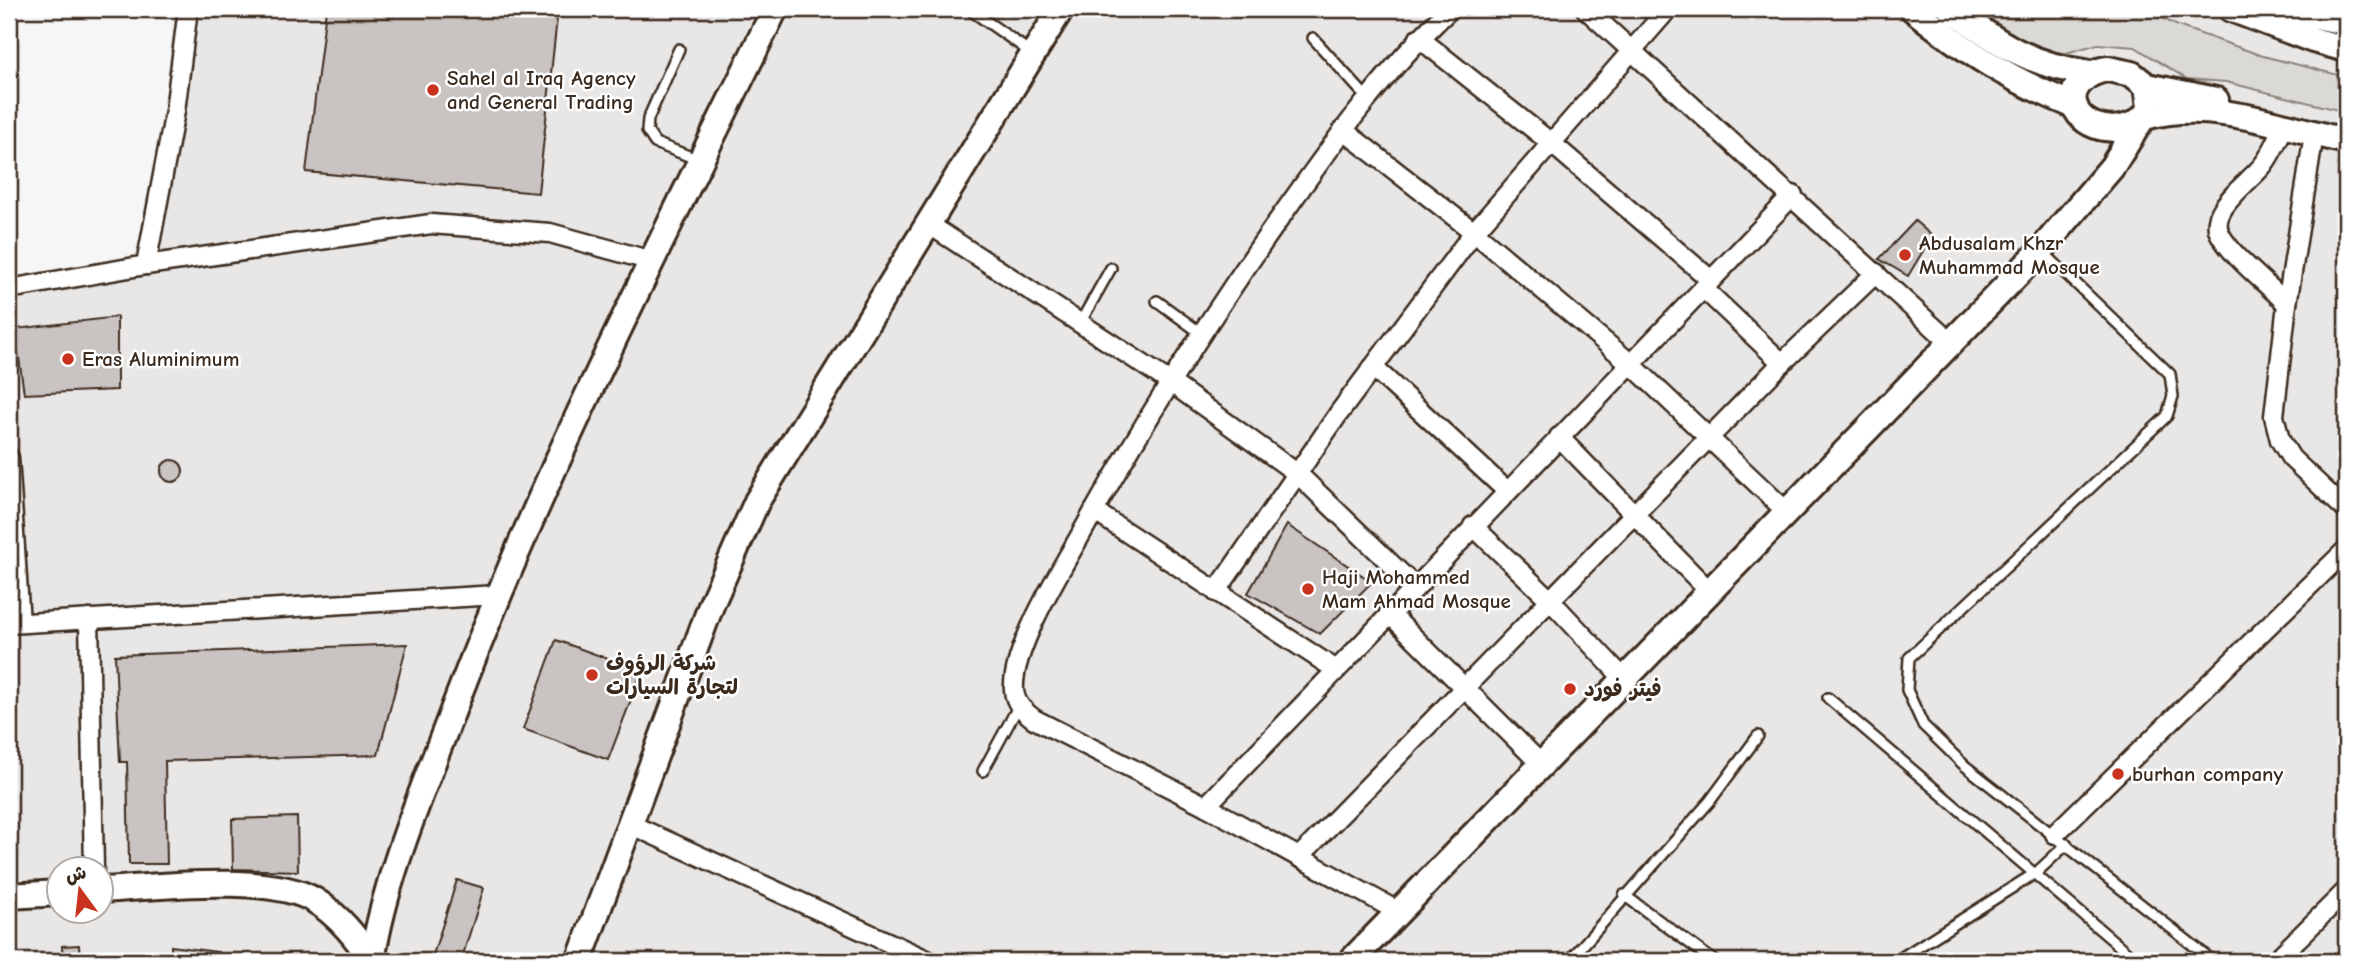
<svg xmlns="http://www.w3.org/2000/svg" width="2355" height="970" viewBox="0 0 2355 970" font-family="'Comic Neue','Playpen Sans Arabic',sans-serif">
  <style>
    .built { fill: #e9e7e6; fill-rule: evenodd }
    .green { fill: #dbd9d6; stroke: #8b827a; stroke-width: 2 }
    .building { fill: #c9c3c1; stroke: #3b2a1e; stroke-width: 2 }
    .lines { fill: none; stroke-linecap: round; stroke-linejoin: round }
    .lane-casing { stroke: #3b2a1e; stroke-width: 14 }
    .street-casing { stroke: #3b2a1e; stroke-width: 23 }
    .secondary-casing { stroke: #3b2a1e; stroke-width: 30 }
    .highway-casing { stroke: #3b2a1e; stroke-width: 37 }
    .lane { stroke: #fff; stroke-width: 9 }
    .street { stroke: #fff; stroke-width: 18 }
    .secondary { stroke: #fff; stroke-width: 24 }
    .highway { stroke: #fff; stroke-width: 32 }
    .poi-dot { fill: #c8321e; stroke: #fff; stroke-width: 2.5 }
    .labels { text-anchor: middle; stroke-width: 5; stroke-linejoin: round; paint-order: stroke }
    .poi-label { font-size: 21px; font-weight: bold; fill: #3b2a1e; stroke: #fff; text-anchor: start }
  </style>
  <rect width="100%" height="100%" fill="#f7f6f6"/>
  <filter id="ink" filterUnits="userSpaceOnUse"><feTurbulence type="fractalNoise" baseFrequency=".0143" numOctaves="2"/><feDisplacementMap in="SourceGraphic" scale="14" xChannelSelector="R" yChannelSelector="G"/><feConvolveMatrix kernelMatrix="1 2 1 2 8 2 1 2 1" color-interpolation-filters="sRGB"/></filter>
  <g filter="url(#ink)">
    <path class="built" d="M175,9H2346V961H296L293,959L9,955V290L146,265ZM60,869H102V911H60Z"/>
    <path class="green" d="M1971,9H2143L2178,26L2263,56L2346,77V112L2226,82L2187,79L2135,47L2098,44L2066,53L2047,52L1991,23Z"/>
    <g class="building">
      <path d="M326,9H558L538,193L306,172Z"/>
      <path d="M1915,221L1932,236L1908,276L1879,259Z"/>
      <path d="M117,317V390L24,394L15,329Z"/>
      <circle cx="172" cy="471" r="11"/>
      <path d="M1287,525L1372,582L1320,634L1248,593Z"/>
      <path d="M556,640L642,671L608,760L523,729Z"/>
      <path d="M407,644L378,755L165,761L167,864H129L127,762H120L115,655Z"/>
      <path d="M297,817L298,871L233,869L232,819Z"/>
      <path d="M457,880L484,888L461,961H431Z"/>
      <path d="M79,945L80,961H63L62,946Z"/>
      <path d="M171,946L218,952L217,961H172Z"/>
    </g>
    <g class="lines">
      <g class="lane-casing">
        <g id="lane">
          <path d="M969,9L1033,54"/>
          <path d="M1313,38L1368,99"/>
          <path d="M679,49L648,119L647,131L655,143L699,160"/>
          <path d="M2043,252L2170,374L2173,396L2167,416L1909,658L1907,690L1923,725L1964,765L2213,961"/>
          <path d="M1157,301L1202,334"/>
          <path d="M1080,323L1111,268"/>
          <path d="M1828,698L2137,961"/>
          <path d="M983,771L1019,705"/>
          <path d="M1624,895L1714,961"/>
          <path d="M1569,961L1710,801L1758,736"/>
          <path d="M1896,961L2037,872L2067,844"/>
        </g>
      </g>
      <g class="street-casing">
        <g id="street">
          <path d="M1586,9L1952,344"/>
          <path d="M1419,38L1550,142L1711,280"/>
          <path d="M2284,127C2277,140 2272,154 2263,165C2250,182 2207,210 2220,234C2232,257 2268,284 2287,304"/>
          <path d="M1343,130L1474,232L1630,363L1788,513"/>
          <path d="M2314,134L2287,304L2274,416L2280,440L2291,458L2346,510"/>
          <path d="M930,225L1170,382L1298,474L1415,587"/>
          <path d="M146,265L175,111L188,9"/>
          <path d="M9,289L146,265L431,224L550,233L652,261"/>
          <path d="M1704,289L1782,363"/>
          <path d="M1373,367L1507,491"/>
          <path d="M1559,437L1710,592"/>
          <path d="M9,458L20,623"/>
          <path d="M1094,511L1335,669"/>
          <path d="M1473,526L1550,600L1625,680"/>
          <path d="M1216,592L1339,413L1474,232L1668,9"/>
          <path d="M1389,613L1542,765"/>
          <path d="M89,619L94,869"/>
          <path d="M9,624L497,595"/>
          <path d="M1206,806L1793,195"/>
          <path d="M632,825L929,961"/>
          <path d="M2055,834L2346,550"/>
          <path d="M1299,857L1782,363L1876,273"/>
          <path d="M1399,912L1206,806L1034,719C1024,711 1015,704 1014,690C1011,651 1060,571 1080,536C1141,426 1208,320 1280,218C1332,144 1384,71 1450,9"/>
          <path d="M2275,961L2346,891"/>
        </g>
      </g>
      <g class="secondary-casing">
        <g id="secondary">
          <path d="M1913,9C1967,53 2010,80 2075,106"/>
          <path d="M1951,9C1998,43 2031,66 2090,73"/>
          <path d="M2231,9L2313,40L2346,49"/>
          <path d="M2108,69L2132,74L2147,86L2150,107C2139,133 2096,136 2079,114C2062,91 2087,71 2108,69Z"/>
          <path d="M2147,86L2216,100"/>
          <path d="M2145,117C2209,98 2283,127 2346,141"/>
          <path d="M102,890C154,887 270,873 314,900C339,915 356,938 373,961"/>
          <path d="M9,896L60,893"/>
          <path d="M372,961C386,873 424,788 455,705C546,466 663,239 775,9"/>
          <path d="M579,961L712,603L757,501L1061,9"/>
          <path d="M1351,961L2041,250L2112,167L2142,119"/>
        </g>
      </g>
      <g class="highway-casing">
        <path id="highway" d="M2302,9L2346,18"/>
      </g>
      <use href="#lane" class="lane"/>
      <use href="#street" class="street"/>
      <use href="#secondary" class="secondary"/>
      <use href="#highway" class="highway"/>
    </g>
  </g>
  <g class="poi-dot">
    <circle cx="433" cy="90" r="7"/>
    <circle cx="1905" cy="255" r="7"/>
    <circle cx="68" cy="359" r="7"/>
    <circle cx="1308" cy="589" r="7"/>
    <circle cx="592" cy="675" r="7"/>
    <circle cx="1570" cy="689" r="7"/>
    <circle cx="2118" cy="774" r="7"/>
  </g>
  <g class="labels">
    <g class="poi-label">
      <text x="447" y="85">Sahel al Iraq Agency<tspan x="447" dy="24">and General Trading</tspan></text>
      <text x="1919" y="250">Abdusalam Khzr<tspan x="1919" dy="24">Muhammad Mosque</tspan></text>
      <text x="82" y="366">Eras Aluminimum</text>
      <text x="1322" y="584">Haji Mohammed<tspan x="1322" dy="24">Mam Ahmad Mosque</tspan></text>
      <text x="606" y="670">شركة الرؤوف<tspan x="606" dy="24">لتجارة السيارات</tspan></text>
      <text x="1584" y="696">فيتر فورد</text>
      <text x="2132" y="781">burhan company</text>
    </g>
  </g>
  <rect width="2355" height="970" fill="none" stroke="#fff" stroke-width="35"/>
  <rect x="18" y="18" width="2320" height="935" fill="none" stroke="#3b2a1e" stroke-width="2.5" filter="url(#ink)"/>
  <g transform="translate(80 890) rotate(345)"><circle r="33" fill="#ffffff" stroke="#b1aaa5" stroke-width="2"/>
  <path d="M0-5L12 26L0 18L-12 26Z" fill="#c8321e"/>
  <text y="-10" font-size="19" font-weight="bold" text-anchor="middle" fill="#3b2a1e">ش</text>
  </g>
</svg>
